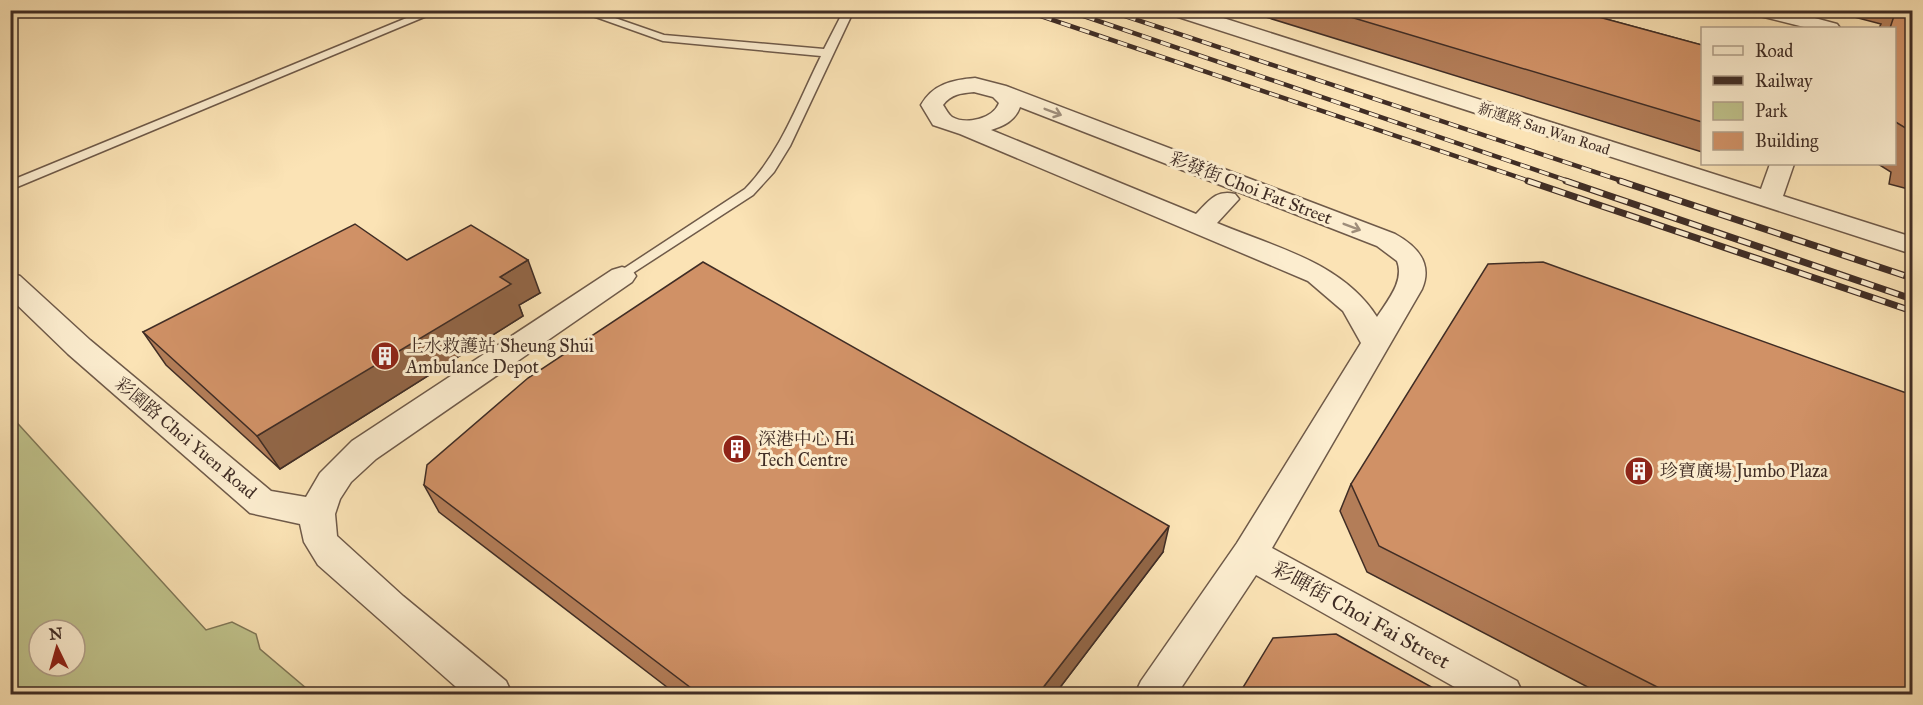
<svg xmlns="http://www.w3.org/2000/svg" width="1923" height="705" viewBox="0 0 1923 705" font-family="'IM FELL Great Primer','Noto Serif SC',serif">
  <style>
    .green { fill: #c0c38c; stroke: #807858; stroke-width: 1.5; fill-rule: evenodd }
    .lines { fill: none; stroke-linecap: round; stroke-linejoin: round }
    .lane-casing { stroke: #6f5a49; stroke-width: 3 }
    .street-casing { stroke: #6f5a49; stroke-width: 3 }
    .lane { fill: #fcedcf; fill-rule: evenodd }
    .street { fill: #fcedcf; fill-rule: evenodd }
    .rail-far1-casing { stroke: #402d25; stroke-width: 4.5 }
    .rail-casing { stroke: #402d25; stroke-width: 7 }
    .rail-far1 { stroke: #fcedcf; stroke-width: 3; stroke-dasharray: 10; stroke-linecap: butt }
    .rail { stroke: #fcedcf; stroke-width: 4.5; stroke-dasharray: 13; stroke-linecap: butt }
    .wall { fill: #b37d58; stroke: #402d25; stroke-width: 1.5 }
    .shaded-wall { fill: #926647; stroke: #402d25; stroke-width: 1.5 }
    .building { fill: #d09166; stroke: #402d25; stroke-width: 1.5 }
    .oneway { stroke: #9e8d7a }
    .labels { text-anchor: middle; stroke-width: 6; stroke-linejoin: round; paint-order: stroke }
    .far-street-label { font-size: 15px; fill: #402d25; stroke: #fcedcf }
    .street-label { font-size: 18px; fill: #402d25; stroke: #fcedcf }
    .poi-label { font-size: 18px; fill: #402d25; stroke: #fcedcf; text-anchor: start }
    .near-street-label { font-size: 21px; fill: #402d25; stroke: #fcedcf }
  </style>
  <rect width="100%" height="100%" fill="#fbe3b5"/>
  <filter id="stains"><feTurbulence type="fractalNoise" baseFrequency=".00333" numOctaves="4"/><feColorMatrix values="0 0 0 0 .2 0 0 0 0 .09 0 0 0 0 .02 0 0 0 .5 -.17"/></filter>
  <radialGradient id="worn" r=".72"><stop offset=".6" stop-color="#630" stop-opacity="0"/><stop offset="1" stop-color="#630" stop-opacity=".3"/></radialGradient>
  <path class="green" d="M10,415L206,630L232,622L256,634L260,649L313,694H11ZM39,630H75V666H39Z"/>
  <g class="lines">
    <g class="lane-casing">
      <g id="lane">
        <path d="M426,10H441L10,190V181Z"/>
        <path d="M576,10H592L664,35L824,49L844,10H854L790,146L774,172L753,195L622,280L615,276L617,273L745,189C781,152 798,102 821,56L663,41Z"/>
      </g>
    </g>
    <g class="street-casing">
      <g id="street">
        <path d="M1166,10H1198L1761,189L1770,164H1794L1783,196L1912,237V254L1169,14Z"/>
        <path d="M1749,10H1785L1837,24L1840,28H1808L1752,14Z"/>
        <path d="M975,78L1006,86L1395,234C1417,246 1433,263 1422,289L1272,548L1517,681L1523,694H1467L1256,575L1177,694H1135L1141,681L1237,543L1361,343L1343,311L1308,281L960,134L933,125L921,105C933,84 952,80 975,78ZM974,92L993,97L999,103C993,119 966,125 952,117C948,114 946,109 943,105C951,94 962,93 974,92ZM1020,107L1377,246L1397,261C1405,281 1387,301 1377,317C1342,262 1274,247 1217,223L1239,199L1235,194C1216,189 1208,202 1196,214L991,130C1004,126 1015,121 1020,107Z"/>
        <path d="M622,267L632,270L636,276L632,282L376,459L351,482L340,499L335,514L337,536L403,596L506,681L512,694H464L318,565L304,542L300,524L250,513L68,354L10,298V273L20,276L90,340L271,491L306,497L320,473L352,441L612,270Z"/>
      </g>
    </g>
    <use href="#lane" class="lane"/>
    <use href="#street" class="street"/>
    <g class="rail-far1-casing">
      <g id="rail-far1">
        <path d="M1023,10L1532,182"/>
        <path d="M1066,10L1571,182"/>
        <path d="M1107,10L1625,182"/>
      </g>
    </g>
    <g class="rail-casing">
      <g id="rail">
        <path d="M1528,181L1912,311"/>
        <path d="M1566,181L1912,299"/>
        <path d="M1620,181L1912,278"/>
      </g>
    </g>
    <use href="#rail-far1" class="rail-far1"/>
    <use href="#rail" class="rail"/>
  </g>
  <g class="wall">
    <path d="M1243,10H1573L1702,45V152Z"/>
    <path d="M1831,10H1912V190L1889,184L1891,172L1878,164H1894V28H1879L1881,24L1831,11Z"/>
    <path d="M407,260L540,293L519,305L523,316L280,469L166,365L143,332Z"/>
    <path d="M1351,484L1912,694H1601L1367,572L1340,511Z"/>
    <path d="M424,485L1163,552L1055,694H676L439,512Z"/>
  </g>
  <g class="shaded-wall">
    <path d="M528,260L540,293L519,305L523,316L280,469L257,436L500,277Z"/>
    <path d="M1169,526L1163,552L1055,694H1038Z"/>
  </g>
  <g class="building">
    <path d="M1327,10H1573L1702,45V122Z"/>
    <path d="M1896,10H1912V132L1894,121V28H1890Z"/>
    <path d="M355,224L407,260L471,225L528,260L500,277L511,284L257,436L143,332Z"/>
    <path d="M703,262L1169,526L1038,694H699L424,485L427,465L528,378Z"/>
    <path d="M1543,262L1912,395V694H1671L1379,546L1351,484L1488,264Z"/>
    <path d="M1336,634L1444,694H1239L1273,638Z"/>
  </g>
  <defs><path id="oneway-shaft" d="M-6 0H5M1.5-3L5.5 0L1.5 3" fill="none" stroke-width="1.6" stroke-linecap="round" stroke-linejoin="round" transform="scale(1.5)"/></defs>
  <g class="oneway">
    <use href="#oneway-shaft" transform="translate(1053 112) rotate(21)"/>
    <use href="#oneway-shaft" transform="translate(1352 227) rotate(21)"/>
  </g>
  <defs>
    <g id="building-disc" transform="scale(1.5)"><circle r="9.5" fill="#8f2418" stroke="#fcedcf"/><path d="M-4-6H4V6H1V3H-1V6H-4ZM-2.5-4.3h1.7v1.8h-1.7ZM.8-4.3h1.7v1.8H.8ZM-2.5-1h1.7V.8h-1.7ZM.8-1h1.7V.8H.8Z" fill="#fff"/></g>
  </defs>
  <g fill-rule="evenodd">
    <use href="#building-disc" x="385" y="356"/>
    <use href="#building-disc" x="737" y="449"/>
    <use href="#building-disc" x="1639" y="471"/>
  </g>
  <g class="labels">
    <g class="far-street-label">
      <text transform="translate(1544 129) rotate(18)" y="5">新運路 San Wan Road</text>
    </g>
    <g class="street-label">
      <text transform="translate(1251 188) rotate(21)" y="6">彩發街 Choi Fat Street</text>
      <text transform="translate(186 438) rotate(40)" y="6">彩園路 Choi Yuen Road</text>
    </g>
    <g class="poi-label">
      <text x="406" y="352">上水救護站 Sheung Shui<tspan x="406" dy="21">Ambulance Depot</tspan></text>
      <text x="758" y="445">深港中心 Hi<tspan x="758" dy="21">Tech Centre</tspan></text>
      <text x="1660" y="477">珍寶廣場 Jumbo Plaza</text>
    </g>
    <g class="near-street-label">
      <text transform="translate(1361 615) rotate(29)" y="7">彩暉街 Choi Fai Street</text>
    </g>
  </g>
  <rect width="1923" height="705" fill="none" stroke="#fbe3b5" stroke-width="36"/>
  <rect x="12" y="12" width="1899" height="681" fill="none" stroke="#402d25" stroke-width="3"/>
  <rect x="18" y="18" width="1887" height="669" fill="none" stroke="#402d25" stroke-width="1.5"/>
  <rect x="1701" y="27" width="195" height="138" fill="#fcedcf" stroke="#b1a08b" stroke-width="1.5"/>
  <rect x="1713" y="46" width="30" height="9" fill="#fcedcf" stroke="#b1a08b" stroke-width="1.5"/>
  <text x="1755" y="57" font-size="18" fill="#402d25">Road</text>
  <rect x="1713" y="76" width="30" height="9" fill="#402d25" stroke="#b1a08b" stroke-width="1.5"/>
  <text x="1755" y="87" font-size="18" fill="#402d25">Railway</text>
  <rect x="1713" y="102" width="30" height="18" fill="#c0c38c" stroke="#b1a08b" stroke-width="1.5"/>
  <text x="1755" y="117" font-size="18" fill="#402d25">Park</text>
  <rect x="1713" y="132" width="30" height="18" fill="#d09166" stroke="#b1a08b" stroke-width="1.5"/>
  <text x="1755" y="147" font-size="18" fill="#402d25">Building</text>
  <g transform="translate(57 648) rotate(355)"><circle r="28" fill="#fcedcf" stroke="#b1a08b" stroke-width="1.5"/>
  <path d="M0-4.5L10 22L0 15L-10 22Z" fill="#8f2418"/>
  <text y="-9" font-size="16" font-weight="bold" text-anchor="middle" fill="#402d25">N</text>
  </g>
  <rect width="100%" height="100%" filter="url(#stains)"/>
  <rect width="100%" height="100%" fill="url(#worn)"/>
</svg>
